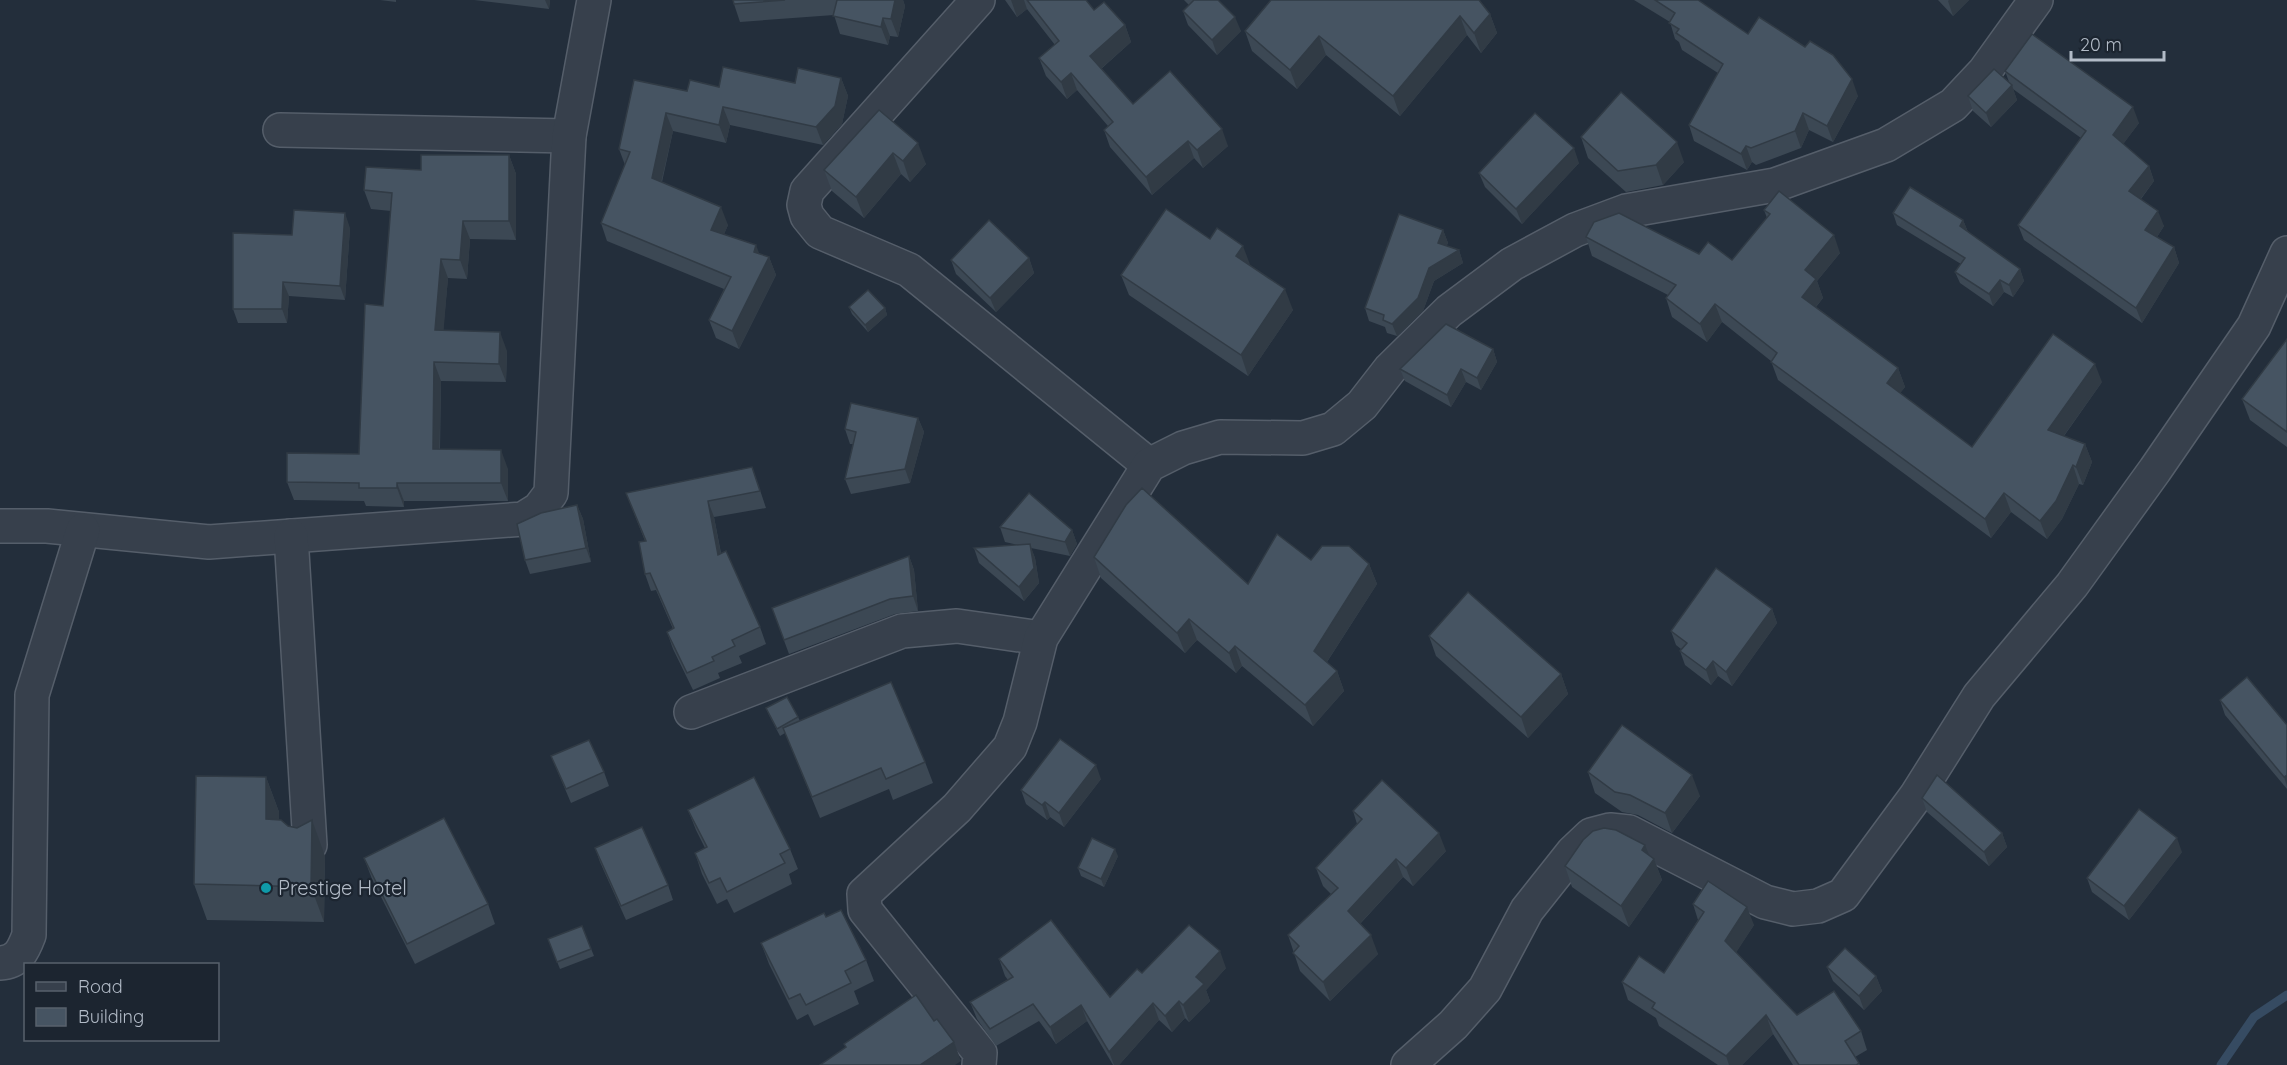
<svg xmlns="http://www.w3.org/2000/svg" width="2287" height="1065" viewBox="0 0 2287 1065" font-family="Quicksand,sans-serif">
  <style>
    .lines { fill: none; stroke-linecap: round; stroke-linejoin: round }
    .stream { stroke: #364b62; stroke-width: 9 }
    .street-casing { stroke: #555e6a; stroke-width: 36 }
    .street { stroke: #37404c; stroke-width: 33 }
    .wall { fill: #3c4854 }
    .shaded-wall { fill: #313b45 }
    .building { fill: #465462; stroke: #313b45; stroke-width: 1.5 }
    .culture-dot { fill: #0f9aa8; stroke: #1c2530; stroke-width: 2 }
    .labels { text-anchor: middle; stroke-width: 4.5; stroke-linejoin: round; paint-order: stroke }
    .poi-label { font-size: 20px; fill: #b2bbc7; stroke: #1c2530; text-anchor: start }
  </style>
  <rect width="100%" height="100%" fill="#232e3b"/>
  <g class="lines">
    <path class="stream" d="M2221,1065L2254,1017L2287,995"/>
    <g class="street-casing">
      <g id="street">
        <path d="M978,0L807,191L804,205L807,216L820,232L909,270L1149,465"/>
        <path d="M280,130L569,136"/>
        <path d="M0,526H47L209,542L523,519L539,509L551,493L569,136L594,0"/>
        <path d="M291,536L310,845"/>
        <path d="M691,712L902,631L957,626L1041,638"/>
        <path d="M0,963C18,962 23,951 29,935L32,695L83,530"/>
        <path d="M979,1065L980,1053L865,910L864,894L957,808L1010,747L1020,722L1041,638L1149,465L1183,448L1220,437L1303,438L1333,429L1362,405L1390,369L1449,311L1512,264L1575,230L1626,211L1775,185L1886,145L1953,105L1985,71L2036,0"/>
        <path d="M1408,1065L1453,1025L1485,989L1527,910L1573,852L1591,835L1610,830L1629,832L1765,902L1793,909L1818,906L1843,895L1916,796L1979,696L2072,585L2155,470L2254,326L2287,253"/>
      </g>
    </g>
    <use href="#street" class="street"/>
  </g>
  <g class="wall">
    <path d="M380,0H396V2Z"/>
    <path d="M474,0H550L549,9Z"/>
    <path d="M733,0H903L905,6L898,37L890,36L888,45L840,34L834,15L740,22L734,4Z"/>
    <path d="M1005,0H1086L1094,10L1125,25L1131,42L1101,69L1133,104L1228,146L1203,168L1194,158L1152,195L1110,147L1104,130L1108,126L1077,90L1067,99L1046,76L1039,58L1055,45L1027,9L1017,17Z"/>
    <path d="M1184,0H1218L1241,31L1217,55L1188,25L1183,11L1189,5Z"/>
    <path d="M1634,0H1698L1748,34L1858,96L1833,142L1809,130L1801,148L1756,165L1752,162L1747,170L1694,141L1689,125L1718,73L1682,50L1679,42L1675,39L1670,22Z"/>
    <path d="M1938,0H1969L1953,16Z"/>
    <path d="M1490,14L1497,33L1481,53L1467,35L1400,116L1326,55L1297,89L1252,51L1245,31Z"/>
    <path d="M2005,71L2139,123L2123,144L2149,166L2154,181L2141,199L2164,226L2157,237L2174,247L2179,263L2142,323L2024,240L2018,225L2081,138L2013,89L2017,100L1991,127L1973,111L1968,96L2009,82Z"/>
    <path d="M841,78L848,96L842,124L823,145L730,125L726,143L673,131L662,182L728,225L724,234L760,254L769,257L776,275L739,349L716,338L709,320L724,289L607,241L601,223L625,165L619,149L687,91L719,87L795,83Z"/>
    <path d="M879,110L926,164L910,182L901,174L864,218L832,191L824,170Z"/>
    <path d="M1581,137L1684,162L1663,185L1626,192L1588,158Z"/>
    <path d="M509,155L516,174V240L470,239L467,279L448,278L443,331L507,351L506,382L441,381L440,449L508,469V501H404V507L366,506L364,501L294,500L287,482L359,454L383,306L391,211L371,209L364,190L421,170Z"/>
    <path d="M1579,163L1522,224L1485,187L1479,173Z"/>
    <path d="M1764,210L1840,253L1817,281L1823,298L1816,307L1898,368L1905,387L1900,393L1972,447L2102,382L2064,436L2085,444L2092,462L2083,485L2079,484L2062,519L2047,539L2011,512L1991,538L1778,380L1771,361L1722,322L1707,342L1672,317L1666,298L1668,295L1592,256L1586,237L1732,260L1767,218Z"/>
    <path d="M1893,213L1963,220L1968,232L2020,269L2024,281L2013,297L2004,292L1993,306L1960,283L1955,272L1961,264L1897,225Z"/>
    <path d="M350,228L345,300L289,296L287,323H238L233,309L292,235Z"/>
    <path d="M1443,230L1448,243L1446,246L1459,250L1463,263L1434,281L1423,311L1397,336L1387,333L1385,327L1369,321L1365,308Z"/>
    <path d="M1029,258L1034,273L996,312L956,274L951,260Z"/>
    <path d="M1251,266L1293,310L1248,376L1129,295L1121,275Z"/>
    <path d="M849,307L885,308L887,315L868,332L852,314Z"/>
    <path d="M2287,339V447L2250,420L2242,399Z"/>
    <path d="M1493,349L1497,362L1481,390L1466,382L1451,407L1405,381L1400,369Z"/>
    <path d="M918,418L924,432L910,483L851,494L845,479L853,444H850L845,429Z"/>
    <path d="M758,484L766,508L714,517L721,553L760,627L766,644L739,656L742,663L718,673L720,678L693,690L673,649L667,632L673,629L656,590L651,591L645,574V541L626,493Z"/>
    <path d="M577,505L583,519L591,562L530,574L525,560Z"/>
    <path d="M1000,527L1072,530L1077,544L1070,556L1031,548L1035,558L1039,583L1024,601L979,563L974,548L1018,545L1005,542Z"/>
    <path d="M909,556L914,570L918,611L895,614L789,654L772,608Z"/>
    <path d="M1094,557L1248,584L1311,560L1369,564L1377,584L1327,662L1337,671L1344,691L1313,726L1242,666L1236,673L1197,640L1185,653L1101,578Z"/>
    <path d="M1772,609L1777,623L1732,686L1718,676L1711,685L1685,665L1680,651L1681,649L1676,645L1671,631Z"/>
    <path d="M1429,636L1561,674L1568,694L1528,738L1436,656Z"/>
    <path d="M2220,700L2287,725V789L2225,715Z"/>
    <path d="M766,708L798,717L800,721L925,762L933,783L893,800L889,789L820,818L785,733L780,736L769,715Z"/>
    <path d="M551,756L604,772L609,786L571,803Z"/>
    <path d="M1588,772L1700,796L1672,833L1638,815L1622,812L1595,793Z"/>
    <path d="M266,777L279,812V820L288,826L325,856L324,922L207,920L194,884Z"/>
    <path d="M1101,779L1064,827L1050,817L1047,820L1026,804L1021,790Z"/>
    <path d="M1922,798L2002,833L2007,847L1989,866L1927,812Z"/>
    <path d="M688,810L790,849L798,869L789,874L792,884L734,913L727,899L717,904L702,874L695,853L705,848L696,830Z"/>
    <path d="M1353,811L1446,851L1413,886L1403,877L1360,924L1378,954L1330,1001L1300,971L1288,935L1331,894L1323,886L1316,868L1357,824Z"/>
    <path d="M595,848L668,885L673,900L626,920L600,862Z"/>
    <path d="M2182,852L2129,920L2092,892L2087,878Z"/>
    <path d="M1118,856L1104,887L1081,876L1078,868Z"/>
    <path d="M1649,856L1654,859L1662,880L1629,927L1572,887L1565,866Z"/>
    <path d="M364,858L488,904L495,924L415,964L372,879Z"/>
    <path d="M1693,904L1754,925L1736,952L1797,1015L1861,1031L1867,1050L1855,1057L1860,1065H1793L1773,1034L1742,1065H1718L1659,1026L1656,1018L1628,1000L1622,982L1664,973L1698,920Z"/>
    <path d="M826,917L866,960L874,981L854,991L859,1004L814,1026L808,1014L797,1020L769,964L761,943Z"/>
    <path d="M582,926L594,956L560,969L548,939Z"/>
    <path d="M999,959L1110,997L1142,973L1226,968L1206,990L1210,1001L1189,1022L1185,1018L1172,1032L1159,1020L1119,1065H1113L1087,1021L1056,1044L1039,1021L996,1046L977,1019L970,1002L1008,980L1005,976Z"/>
    <path d="M1827,967L1876,976L1882,991L1864,1010L1833,981Z"/>
  </g>
  <g class="shaded-wall">
    <path d="M545,0H550L549,9Z"/>
    <path d="M895,0H903L905,6L898,37L891,19Z"/>
    <path d="M1011,0H1024L1027,9L1017,17Z"/>
    <path d="M1949,0H1969L1953,16L1948,1Z"/>
    <path d="M1490,14L1497,33L1481,53L1474,33Z"/>
    <path d="M1460,16L1467,35L1400,116L1393,96Z"/>
    <path d="M1235,17L1241,31L1217,55L1212,40Z"/>
    <path d="M883,18L890,36L888,45L881,27Z"/>
    <path d="M1125,25L1131,42L1096,73L1090,56Z"/>
    <path d="M1319,36L1326,55L1297,89L1290,70Z"/>
    <path d="M1071,73L1077,90L1067,99L1061,82Z"/>
    <path d="M841,78L848,96L842,124L823,145L816,127Z"/>
    <path d="M1852,79L1858,96L1833,142L1827,126Z"/>
    <path d="M2012,85L2017,100L1991,127L1986,113Z"/>
    <path d="M723,107L730,125L726,143L719,125Z"/>
    <path d="M2133,107L2139,123L2118,151L2113,135Z"/>
    <path d="M666,113L673,131L658,196L652,178Z"/>
    <path d="M1803,113L1809,130L1801,148L1795,131Z"/>
    <path d="M1222,129L1228,146L1203,168L1197,150Z"/>
    <path d="M1188,141L1194,158L1152,195L1146,177Z"/>
    <path d="M1677,142L1684,162L1663,185L1656,165Z"/>
    <path d="M918,143L926,164L910,182L903,161Z"/>
    <path d="M1746,146L1752,162L1747,170L1741,154Z"/>
    <path d="M1574,148L1579,163L1522,224L1516,209Z"/>
    <path d="M893,153L901,174L864,218L856,197Z"/>
    <path d="M509,155L516,174V240L509,221Z"/>
    <path d="M2149,166L2154,181L2135,206L2129,191Z"/>
    <path d="M721,207L728,225L718,249L711,230Z"/>
    <path d="M2158,211L2164,226L2151,246L2145,230Z"/>
    <path d="M345,213L350,228L345,300L340,286Z"/>
    <path d="M1963,220L1968,232L1960,226Z"/>
    <path d="M463,221L470,239L467,279L460,260Z"/>
    <path d="M1443,230L1448,243L1443,255L1438,243Z"/>
    <path d="M1834,235L1840,253L1817,281L1823,298L1809,315L1802,297L1805,270Z"/>
    <path d="M756,245L763,263L754,252Z"/>
    <path d="M1243,246L1251,267L1236,256Z"/>
    <path d="M2174,247L2179,263L2142,323L2136,308Z"/>
    <path d="M1459,250L1463,263L1434,281L1423,311L1397,336L1392,324L1429,268Z"/>
    <path d="M769,257L776,275L739,349L732,331Z"/>
    <path d="M1029,258L1034,273L996,312L990,298Z"/>
    <path d="M441,259L448,278L442,349L435,330Z"/>
    <path d="M2020,269L2024,281L2013,297L2009,285Z"/>
    <path d="M2000,280L2004,292L1993,306L1989,294Z"/>
    <path d="M283,282L289,296L287,323L282,309Z"/>
    <path d="M1285,289L1293,310L1248,376L1241,355Z"/>
    <path d="M1715,304L1722,322L1707,342L1700,324Z"/>
    <path d="M885,308L887,315L868,332L865,325Z"/>
    <path d="M500,332L507,351L506,382L499,364Z"/>
    <path d="M1493,349L1497,362L1481,390L1477,378Z"/>
    <path d="M434,362L441,381L439,468L433,449Z"/>
    <path d="M2095,364L2102,382L2055,448L2048,430Z"/>
    <path d="M1898,368L1905,387L1893,402L1887,383Z"/>
    <path d="M1461,369L1466,382L1451,407L1447,395Z"/>
    <path d="M918,418L924,432L910,483L905,469Z"/>
    <path d="M2085,444L2092,462L2083,485L2076,467Z"/>
    <path d="M501,450L508,469V501L501,483Z"/>
    <path d="M2073,465L2079,484L2062,519L2047,539L2040,521Z"/>
    <path d="M397,483L404,501V507L397,488Z"/>
    <path d="M2004,493L2011,512L1991,538L1985,519Z"/>
    <path d="M708,501L714,517L724,571L718,555Z"/>
    <path d="M577,505L583,519L591,562L586,548Z"/>
    <path d="M1072,530L1077,544L1070,556L1065,542Z"/>
    <path d="M1030,544L1035,558L1039,583L1024,601L1019,587Z"/>
    <path d="M909,556L914,570L918,611L913,596Z"/>
    <path d="M1369,564L1377,584L1321,671L1314,651Z"/>
    <path d="M1772,609L1777,623L1732,686L1726,672Z"/>
    <path d="M1189,619L1197,640L1185,653L1177,633Z"/>
    <path d="M1235,646L1242,666L1236,673L1229,653Z"/>
    <path d="M1713,661L1718,676L1711,685L1706,670Z"/>
    <path d="M1337,671L1344,691L1313,726L1305,705Z"/>
    <path d="M1561,674L1568,694L1528,738L1521,717Z"/>
    <path d="M1096,765L1101,779L1064,827L1059,813Z"/>
    <path d="M1692,775L1700,796L1672,833L1665,813Z"/>
    <path d="M2287,775V786L2284,777Z"/>
    <path d="M266,777L279,812V855L266,819Z"/>
    <path d="M1045,802L1050,817L1047,820L1042,805Z"/>
    <path d="M312,820L325,856L324,922L311,887Z"/>
    <path d="M1439,833L1446,851L1413,886L1406,868Z"/>
    <path d="M2002,833L2007,847L1989,866L1984,852Z"/>
    <path d="M2177,838L2182,852L2129,920L2124,906Z"/>
    <path d="M1645,845L1652,862L1654,859L1662,880L1629,927L1621,906L1642,850Z"/>
    <path d="M1115,849L1118,856L1104,887L1101,879Z"/>
    <path d="M1396,859L1403,877L1354,930L1348,911Z"/>
    <path d="M1747,907L1754,925L1732,959L1725,941Z"/>
    <path d="M1371,935L1378,954L1330,1001L1323,982Z"/>
    <path d="M1220,951L1226,968L1206,990L1210,1001L1189,1022L1183,1005L1196,977Z"/>
    <path d="M1876,976L1882,991L1864,1010L1859,996Z"/>
    <path d="M1179,1001L1185,1018L1172,1032L1165,1016Z"/>
    <path d="M1153,1003L1159,1020L1119,1065H1114L1109,1052Z"/>
    <path d="M1081,1005L1087,1021L1056,1044L1050,1027Z"/>
    <path d="M1766,1015L1773,1034L1742,1065H1729L1726,1056Z"/>
    <path d="M954,1042L961,1061L955,1065H920Z"/>
  </g>
  <g class="building">
    <path d="M733,0H785L734,4Z"/>
    <path d="M837,0H895L891,19L883,18L881,27L833,16Z"/>
    <path d="M1027,0H1086L1094,10L1104,2L1125,25L1090,56L1133,104L1170,71L1222,129L1197,150L1188,141L1146,177L1104,130L1113,122L1071,73L1061,82L1039,58L1059,41Z"/>
    <path d="M1194,0H1218L1235,17L1212,40L1183,11Z"/>
    <path d="M1271,0H1479L1490,14L1474,33L1460,16L1393,96L1319,36L1290,70L1245,31Z"/>
    <path d="M1655,0H1698L1748,34L1759,17L1805,47L1810,41L1833,55L1852,79L1827,126L1803,113L1795,131L1751,148L1746,146L1741,154L1689,125L1723,64L1676,33L1679,29L1669,23L1675,13Z"/>
    <path d="M2032,34L2133,107L2113,135L2149,166L2129,191L2158,211L2145,230L2174,247L2136,308L2018,225L2086,131L2005,71Z"/>
    <path d="M723,67L795,83L798,68L841,78L835,106L816,127L723,107L719,125L666,113L652,178L721,207L711,230L756,245L754,252L769,257L732,331L709,320L731,277L601,223L630,152L619,149L634,80L687,91L690,80L719,87Z"/>
    <path d="M1994,69L2012,85L1986,113L1968,96Z"/>
    <path d="M1621,92L1677,142L1656,165L1618,171L1581,137Z"/>
    <path d="M879,110L918,143L903,161L893,153L856,197L824,170Z"/>
    <path d="M1535,113L1574,148L1516,209L1479,173Z"/>
    <path d="M421,155H509V221H463L460,260L441,259L435,330L500,332L499,364L434,362L433,449L501,450V483H397V488H359V483L287,482V453L359,454L365,304L383,306L392,193L364,190L366,167L421,170Z"/>
    <path d="M1910,187L1963,220L1960,226L2020,269L2009,285L2000,280L1989,294L1955,272L1965,258L1893,213Z"/>
    <path d="M1779,191L1834,235L1805,270L1816,279L1802,297L1898,368L1887,383L1972,447L2053,334L2095,364L2048,430L2085,444L2076,467L2073,465L2056,501L2040,521L2004,493L1985,519L1771,362L1777,353L1715,304L1700,324L1666,298L1676,285L1586,237L1594,222L1619,213L1699,254L1708,242L1732,260L1770,214L1764,210Z"/>
    <path d="M1166,209L1210,239L1217,228L1243,246L1236,256L1285,289L1241,355L1121,275Z"/>
    <path d="M294,210L345,213L340,286L283,282L282,309H233V233L292,235Z"/>
    <path d="M1399,214L1443,230L1438,243L1459,250L1429,268L1418,298L1392,324L1383,320L1384,315L1365,308Z"/>
    <path d="M989,220L1029,258L990,298L951,260Z"/>
    <path d="M868,290L885,308L865,325L849,307Z"/>
    <path d="M1446,324L1493,349L1477,378L1461,369L1447,395L1400,369Z"/>
    <path d="M2287,339V432L2242,399Z"/>
    <path d="M851,403L918,418L905,469L845,479L856,432L845,429Z"/>
    <path d="M752,467L760,491L708,501L718,555L726,551L760,627L732,640L735,646L712,657L714,661L687,673L667,632L674,628L650,573L645,574L639,542L646,541L626,493Z"/>
    <path d="M1142,488L1248,584L1277,534L1311,560L1322,546H1349L1369,564L1314,651L1337,671L1305,705L1235,646L1229,653L1189,619L1177,633L1094,557L1126,505Z"/>
    <path d="M1029,493L1072,530L1065,542L1000,527Z"/>
    <path d="M577,505L586,548L525,560L517,524L541,513Z"/>
    <path d="M1030,544L1034,568L1019,587L974,548Z"/>
    <path d="M909,556L913,596L890,599L784,640L772,608Z"/>
    <path d="M1716,568L1772,609L1726,672L1713,661L1706,670L1680,651L1687,643L1671,631Z"/>
    <path d="M1468,592L1561,674L1521,717L1429,636Z"/>
    <path d="M2247,677L2287,725V775L2284,777L2220,700Z"/>
    <path d="M891,682L925,762L886,779L881,768L812,797L783,728Z"/>
    <path d="M787,697L798,717L777,729L766,708Z"/>
    <path d="M1622,725L1692,775L1665,813L1630,795L1615,792L1588,772Z"/>
    <path d="M1060,739L1096,765L1059,813L1045,802L1042,805L1021,790Z"/>
    <path d="M589,740L604,772L566,789L551,756Z"/>
    <path d="M1937,775L2002,833L1984,852L1922,798Z"/>
    <path d="M196,776L266,777V819L281,820L288,826L297,828L312,820L311,887L194,884Z"/>
    <path d="M754,777L790,849L780,854L785,863L727,892L720,878L709,883L695,853L707,847L688,810Z"/>
    <path d="M1382,780L1439,833L1406,868L1396,859L1348,911L1371,935L1323,982L1293,953L1299,946L1288,935L1338,888L1316,868L1362,819L1353,811Z"/>
    <path d="M2139,809L2177,838L2124,906L2087,878Z"/>
    <path d="M444,818L488,904L407,944L364,858Z"/>
    <path d="M642,827L668,885L621,906L595,848Z"/>
    <path d="M1604,828L1616,830L1645,845L1642,850L1654,859L1621,906L1565,866L1583,840L1593,831Z"/>
    <path d="M1092,838L1115,849L1101,879L1078,868Z"/>
    <path d="M1708,881L1747,907L1725,941L1797,1015L1834,991L1861,1031L1845,1041L1859,1063L1856,1065H1799L1766,1015L1726,1056L1652,1008L1655,1003L1622,982L1639,956L1664,973L1704,912L1693,904Z"/>
    <path d="M841,910L866,960L845,971L851,983L806,1005L800,994L789,999L761,943L824,913L826,917Z"/>
    <path d="M1051,920L1110,997L1137,969L1142,973L1189,925L1220,951L1196,977L1204,984L1183,1005L1179,1001L1165,1016L1153,1003L1109,1052L1081,1005L1050,1027L1033,1004L990,1029L970,1002L1013,977L999,959Z"/>
    <path d="M582,926L591,949L557,962L548,939Z"/>
    <path d="M1845,948L1876,976L1859,996L1827,967Z"/>
    <path d="M916,995L934,1021L937,1019L954,1042L920,1065H820L846,1047L844,1044Z"/>
  </g>
  <circle class="culture-dot" cx="266" cy="888" r="6"/>
  <g class="labels">
    <g class="poi-label">
      <text x="278" y="895">Prestige Hotel</text>
    </g>
  </g>
  <rect x="24" y="963" width="195" height="78" fill="#1c2530" stroke="#58616c" stroke-width="1.5"/>
  <rect x="36" y="982" width="30" height="9" fill="#37404c" stroke="#58616c" stroke-width="1.5"/>
  <text x="78" y="993" font-size="18" fill="#b2bbc7">Road</text>
  <rect x="36" y="1008" width="30" height="18" fill="#465462" stroke="#58616c" stroke-width="1.5"/>
  <text x="78" y="1023" font-size="18" fill="#b2bbc7">Building</text>
  <path d="M2071 51v9h93v-9" fill="none" stroke="#b2bbc7" stroke-width="3"/>
  <text x="2080" y="51" font-size="18" fill="#b2bbc7" stroke="#1c2530" stroke-width="4.5" paint-order="stroke">20 m</text>
</svg>
